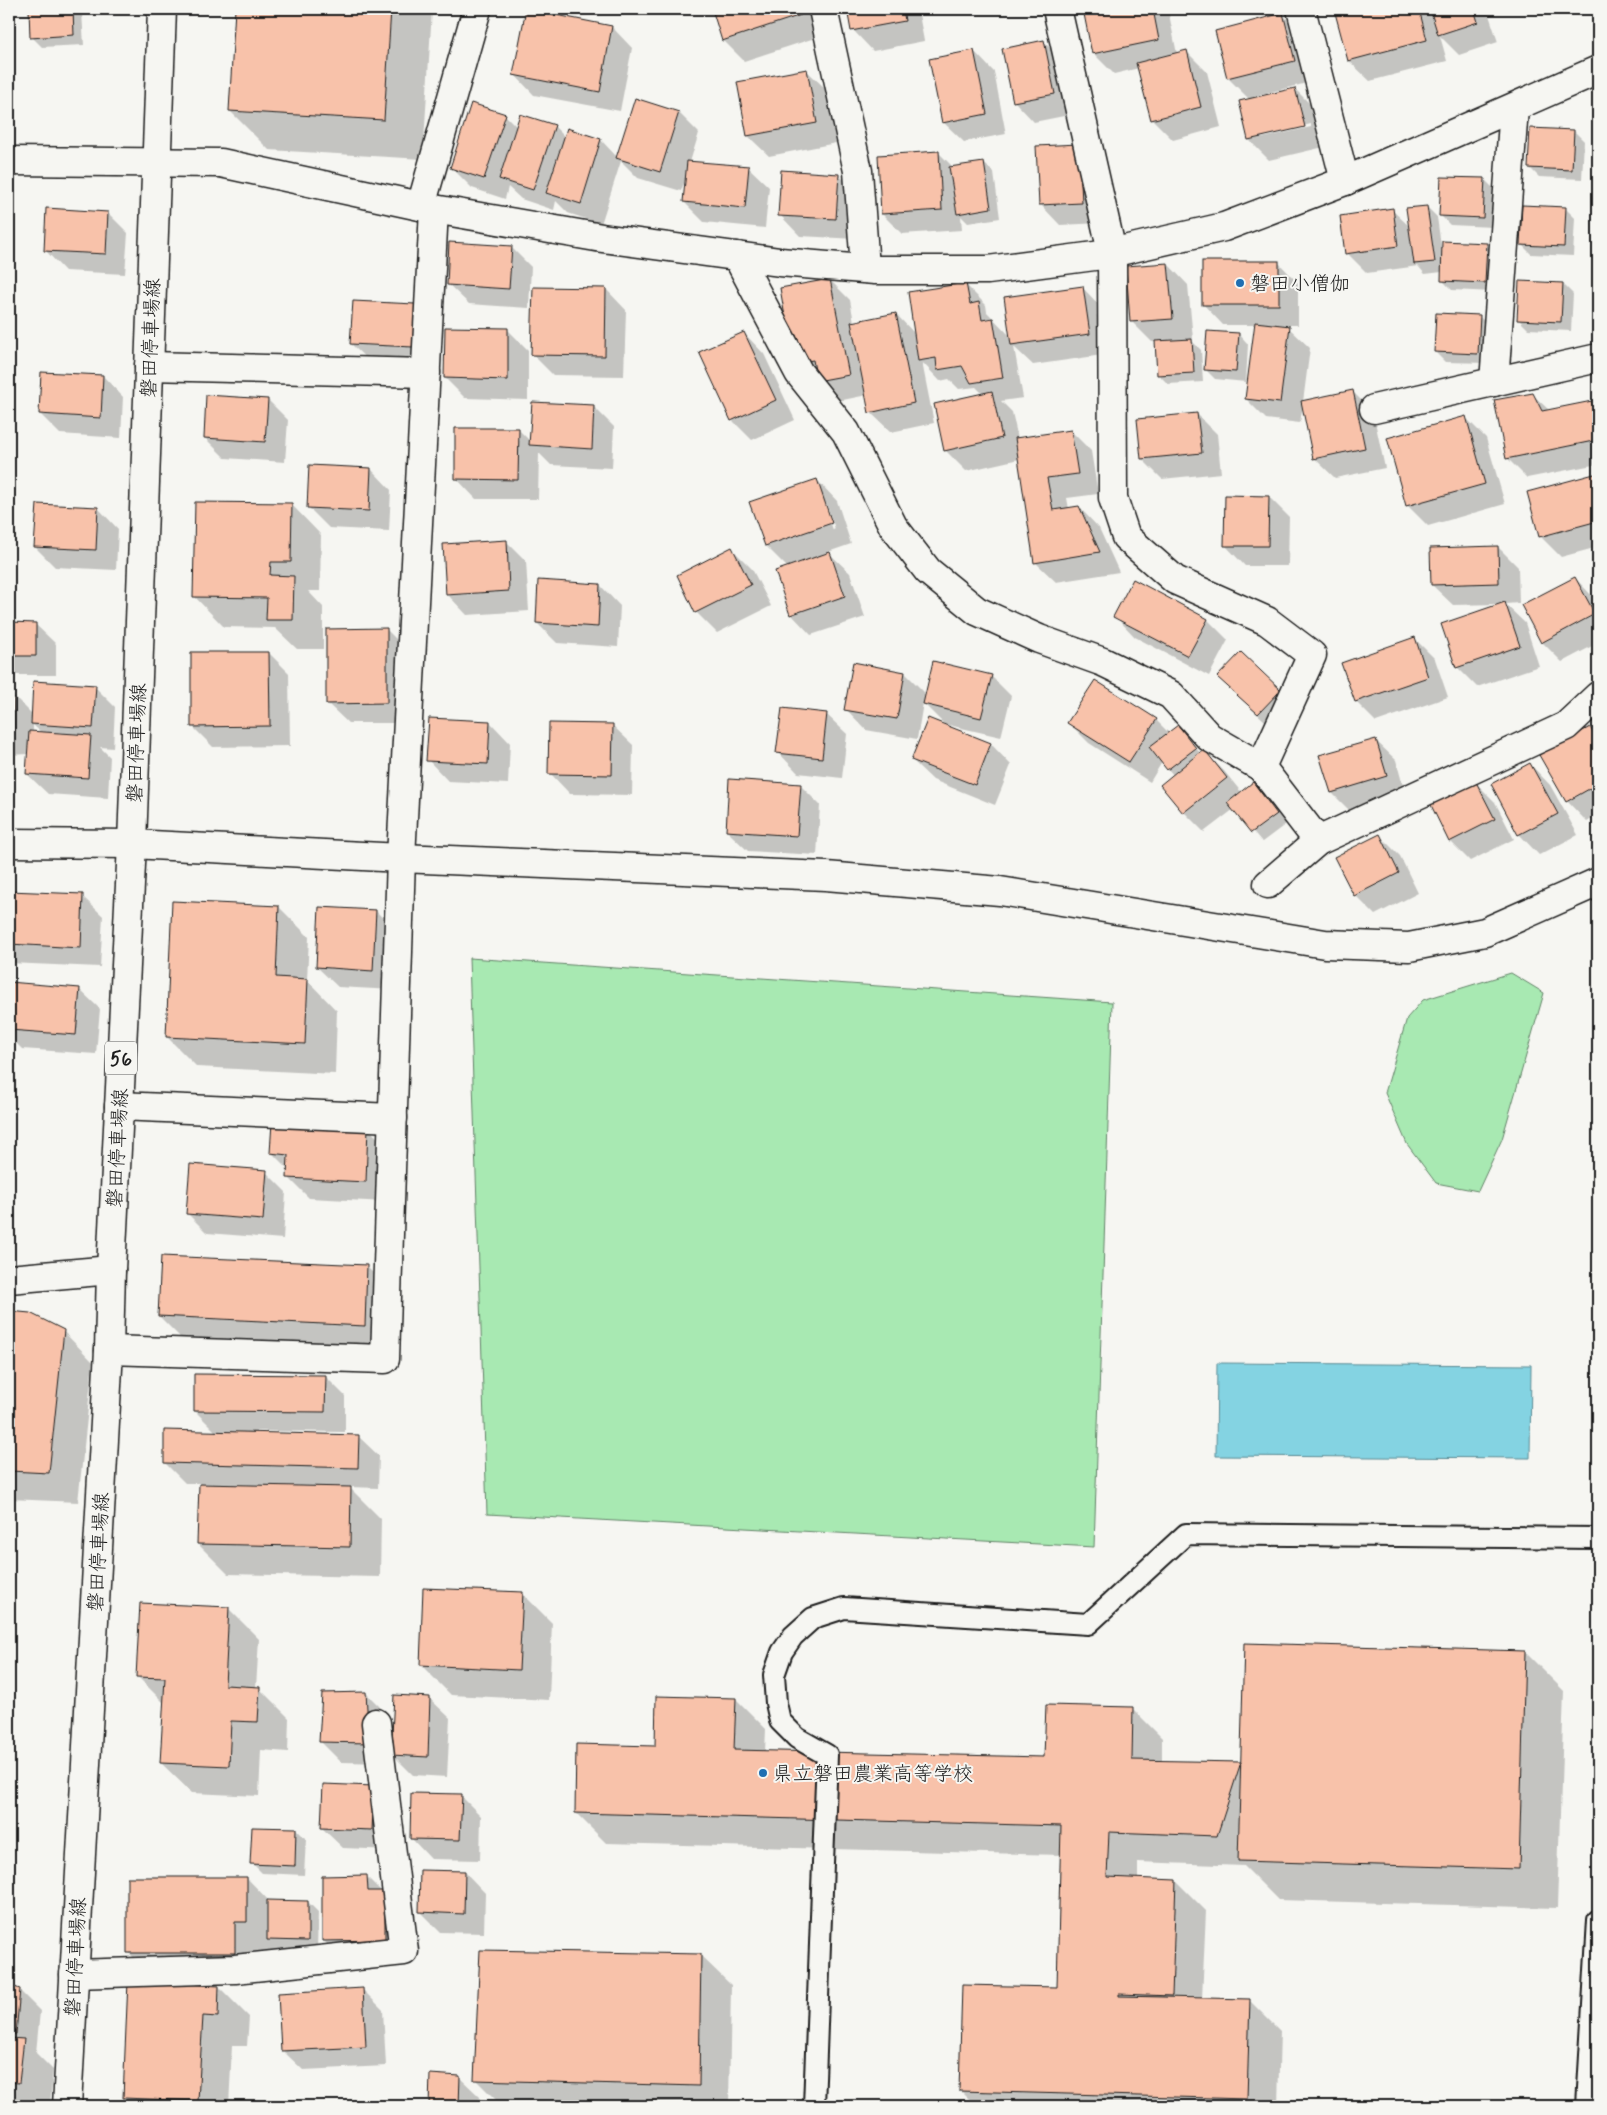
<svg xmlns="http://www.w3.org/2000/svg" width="1607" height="2115" viewBox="0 0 1607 2115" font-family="Mynerve,'Klee One',sans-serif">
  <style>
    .green { fill: #a8e9b2; stroke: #628267 }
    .water { fill: #84d3e2; stroke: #5a8a93 }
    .shadow { fill: #0003; fill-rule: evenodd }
    .building { fill: #f8c2aa; stroke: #1c1c1c }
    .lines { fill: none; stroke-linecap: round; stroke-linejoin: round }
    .service-casing { stroke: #1c1c1c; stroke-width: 24 }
    .minor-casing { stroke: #1c1c1c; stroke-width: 31 }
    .tertiary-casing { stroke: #1c1c1c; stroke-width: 31 }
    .secondary-casing { stroke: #1c1c1c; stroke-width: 31 }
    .primary-casing { stroke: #1c1c1c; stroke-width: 31 }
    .service { stroke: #f6f6f2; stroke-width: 20 }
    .minor { stroke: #f6f6f2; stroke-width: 28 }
    .tertiary { stroke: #f6f6f2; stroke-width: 28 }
    .secondary { stroke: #f6f6f2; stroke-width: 28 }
    .primary { stroke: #f6f6f2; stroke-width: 28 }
    .poi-dot { fill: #1f6fb2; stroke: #f6f6f2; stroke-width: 2 }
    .labels { text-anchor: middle; stroke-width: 4; stroke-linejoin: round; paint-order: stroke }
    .shield { fill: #f6f6f2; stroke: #5d5d5c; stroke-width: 1 }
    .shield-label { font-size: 19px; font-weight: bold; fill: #1c1c1c }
    .poi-label { font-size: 20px; fill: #1c1c1c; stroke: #f6f6f2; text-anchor: start }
    .street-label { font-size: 20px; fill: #1c1c1c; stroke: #f6f6f2 }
  </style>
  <rect width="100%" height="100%" fill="#f6f6f2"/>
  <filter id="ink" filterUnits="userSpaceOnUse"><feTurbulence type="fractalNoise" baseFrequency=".02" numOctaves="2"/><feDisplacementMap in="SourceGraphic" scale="10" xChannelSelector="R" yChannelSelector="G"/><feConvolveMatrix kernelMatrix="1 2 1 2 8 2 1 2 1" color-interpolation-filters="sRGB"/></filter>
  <g filter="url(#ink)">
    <g class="green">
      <path d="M469,958L1112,1002L1094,1547L487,1514Z"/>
      <path d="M1511,973L1544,993L1502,1139L1478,1191L1436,1183L1407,1144L1385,1093L1407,1018L1423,1000Z"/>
    </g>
    <path class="water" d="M1217,1363L1531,1365L1530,1458L1216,1456Z"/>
    <g class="shadow">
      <path d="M30,9H79L82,12L84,45L42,47L32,37Z"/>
      <path d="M236,9H432L423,159L269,150L230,111Z"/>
      <path d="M641,9H680V10L647,15Z"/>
      <path d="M713,9H812L821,36L744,61L723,40Z"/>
      <path d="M848,9H918L924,41L873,51L853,30Z"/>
      <path d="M1084,9H1168L1177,54L1186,51L1207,72L1221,127L1173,140L1152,119L1139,68L1114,74L1093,53Z"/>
      <path d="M1339,9H1487L1498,42L1459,55L1440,36L1447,61L1370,81L1349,61L1336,10Z"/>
      <path d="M527,11L612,27L632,48L620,111L534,95L514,74Z"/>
      <path d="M1283,15L1303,35L1315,81L1259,95L1260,97L1295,89L1315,109L1324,147L1269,160L1249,140L1250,100L1228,78ZM1311,124V127L1262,138V136Z"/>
      <path d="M1044,42L1064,62L1074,114L1034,122L1014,101Z"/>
      <path d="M974,51L994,72L1006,134L964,142L943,122Z"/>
      <path d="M806,70L827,90L836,143L769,156L748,136Z"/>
      <path d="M679,113L699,133L690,162L748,167L769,187L765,228L704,222L684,202L686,178L681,191L638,178L621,161L601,224L568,213L556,201L554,210L521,199L508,187L505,199L472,188L452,168L505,115L517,127L554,126L566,138L601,140L617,157Z"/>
      <path d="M1574,131L1584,141L1582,179L1539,177L1529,167Z"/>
      <path d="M1037,148L1099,166L1102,223L1060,225L1040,204Z"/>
      <path d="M938,152L954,168L984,163L994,173L1000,218L968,223L961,216L962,230L902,234L882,214L879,156Z"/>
      <path d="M839,175L859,196L856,239L800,236L780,215Z"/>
      <path d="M1484,179L1494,189L1493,227L1450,225L1440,215Z"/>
      <path d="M1427,207L1437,217L1442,253L1486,244L1496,254L1494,292L1452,290L1442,280V272L1425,274L1418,266L1367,273L1347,253L1392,210L1410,227Z"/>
      <path d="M1565,208L1575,218L1573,256L1531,254L1521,244Z"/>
      <path d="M108,213L128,233L125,274L65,271L45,250Z"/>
      <path d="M511,247L531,267L529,308L469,304L448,284Z"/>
      <path d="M1278,262L1298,283V325H1279V326L1289,328L1310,348L1303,402L1352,391L1373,412L1385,468L1335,478L1314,458L1303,404L1300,423L1266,419L1246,399L1256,325H1223L1203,304Z"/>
      <path d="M1168,264L1188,285L1193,339H1190L1201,350L1203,382L1168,384L1158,374L1156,342H1152L1132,322Z"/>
      <path d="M830,280L850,300L854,322L896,314L915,334L966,285L986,305L987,312L1011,337L1082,287L1102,308L1109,354L1033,365L1014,347L1023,398L1001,401L1012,412L1018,439L1071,431L1091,451L1098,494L1067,498L1069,509L1079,507L1099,528L1119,572L1056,582L1035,562L1019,459L966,471L946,451L983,394L976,387L959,389L949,379L940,381L922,362L934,423L891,432L870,412L867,395L838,401L818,380L789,333Z"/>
      <path d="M1563,284L1573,294L1571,331L1528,329L1518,319Z"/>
      <path d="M606,289L626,310L624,376L553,375L532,354Z"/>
      <path d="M414,305L434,326L432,367L372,364L351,344Z"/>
      <path d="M1479,316L1489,326L1488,363L1445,362L1435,352Z"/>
      <path d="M508,330L528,350V400L465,398L445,378Z"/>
      <path d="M744,333L764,354L795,420L752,440L732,420Z"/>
      <path d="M1239,334L1248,344L1246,382L1215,379L1205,369Z"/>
      <path d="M103,376L123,397L121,438L60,434L40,414Z"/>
      <path d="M1532,394L1550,411L1591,403L1598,410V464L1527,478L1507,458Z"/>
      <path d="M268,400L288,420L285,462L225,458L205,438Z"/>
      <path d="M594,407L614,427L612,468L551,465L539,453L538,499H476L456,478L519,430L531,442Z"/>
      <path d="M1197,414L1217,434L1221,473L1162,479L1142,459Z"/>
      <path d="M1466,418L1486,438L1505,504L1428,526L1407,505Z"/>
      <path d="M371,469L391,490L389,531L329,528L308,507Z"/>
      <path d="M1598,474V547L1561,557L1540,536L1529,493Z"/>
      <path d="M817,480L837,501L851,544L828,552L850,573L865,617L811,635L791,614L788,568L766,546ZM824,503H826L835,529L833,530Z"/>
      <path d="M1269,497L1289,517L1288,566H1245L1225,545Z"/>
      <path d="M291,504L321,535L320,591H308L323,607V649H297L275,628L224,627L194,596Z"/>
      <path d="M98,508L118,529L116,570L55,567L35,547Z"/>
      <path d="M506,541L526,561L529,611L467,615L447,594Z"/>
      <path d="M1498,547L1518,567L1519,603L1505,604L1525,623L1539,666L1477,687L1457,667L1501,604L1453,605L1432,585L1431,549Z"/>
      <path d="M732,549L752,569L771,606L717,633L696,612L678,575Z"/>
      <path d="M1575,578L1595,599L1598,605V643L1562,662L1542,642Z"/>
      <path d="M1134,580L1208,620L1228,640L1209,676L1135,637L1115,616Z"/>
      <path d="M600,585L620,606L618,647L557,643L537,623Z"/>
      <path d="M9,624H35L56,644V675H9Z"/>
      <path d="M386,629L407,650V723H348L327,703Z"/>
      <path d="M1415,639L1435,659L1448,697L1376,722L1356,702Z"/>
      <path d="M269,653L289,673L290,746L213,747L193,727Z"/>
      <path d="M854,664L905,673L926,694L991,676L1011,696L1001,737L944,724L923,703L917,739L866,730L846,709Z"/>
      <path d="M95,687L115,707L113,748L100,747L110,757L108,798L48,794L27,774L28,754L9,755V695H13L33,715ZM33,725L42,733H33Z"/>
      <path d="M1280,691L1300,711L1279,734L1239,697Z"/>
      <path d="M826,714L847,734L842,778L798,773L778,752Z"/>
      <path d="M928,720L991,744L1011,765L995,805L933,780L912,760Z"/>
      <path d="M1156,720L1169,733L1178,727L1201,754L1204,751L1224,771L1242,793L1253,784L1286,824L1262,842L1234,809L1204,832L1184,812L1174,776L1162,762L1150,782L1089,743L1069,723Z"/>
      <path d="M490,722L510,743L508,784L448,781L428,760Z"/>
      <path d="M612,725L633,745L632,795L570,794L550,773Z"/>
      <path d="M1590,729L1598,737V815L1587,822L1567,801Z"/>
      <path d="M1375,740L1396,760L1406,797L1352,813L1332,793Z"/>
      <path d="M1530,764L1550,785L1578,835L1539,855L1519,834Z"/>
      <path d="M1475,782L1495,802L1514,839L1470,861L1450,841Z"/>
      <path d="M800,785L820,805L817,855L748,851L727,831Z"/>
      <path d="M1380,836L1400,856L1418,893L1375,915L1355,895Z"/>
      <path d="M9,892L82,896L103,916L100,967L9,963Z"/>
      <path d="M279,907L309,937L307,980L337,1011L335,1074L197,1067L167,1037Z"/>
      <path d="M376,911L396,932L393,990L338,987L317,967Z"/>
      <path d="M9,983L79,989L100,1009L96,1054L22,1049L9,1036Z"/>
      <path d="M368,1128L388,1149L386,1202L309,1198L288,1177L289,1170L272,1153Z"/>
      <path d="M266,1172L286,1192L283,1239L207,1233L187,1213Z"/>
      <path d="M367,1267L397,1297L394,1355L189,1346L159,1316Z"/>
      <path d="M9,1312L29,1314L63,1331L93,1362L78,1502L9,1499Z"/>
      <path d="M325,1376L345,1396V1432L257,1431V1434L358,1436L379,1456L378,1488L349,1487L381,1519L380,1577L228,1574L198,1544L200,1483H185L165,1463L217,1433L195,1411Z"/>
      <path d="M522,1593L552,1623L549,1700L451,1695L421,1665Z"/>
      <path d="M229,1609L259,1639L256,1688H259L289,1718L288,1752L261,1750L259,1796L192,1793L161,1763L165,1704L137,1676Z"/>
      <path d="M1525,1652L1564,1691L1557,1908L1278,1900L1244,1866L1138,1862V1880L1176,1881L1206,1911L1202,1999L1250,2001L1280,2031L1278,2106H976L961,2091L1058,1988L1062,1855L606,1843L576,1813L657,1747L736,1699L766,1729L765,1752L1045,1758L1132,1708L1162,1738V1762L1242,1763Z"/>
      <path d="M366,1693L386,1713L389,1763L341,1762L321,1742Z"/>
      <path d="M429,1698L450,1718L447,1777L413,1775L393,1755Z"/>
      <path d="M374,1787L392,1850L343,1848L322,1828Z"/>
      <path d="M461,1796L481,1816L480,1860L431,1859L411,1838Z"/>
      <path d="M296,1829L306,1839L304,1875L262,1873L252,1863Z"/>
      <path d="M465,1872L485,1893L484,1933L440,1932L420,1912Z"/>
      <path d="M367,1877L383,1893L405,1960H343L323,1940Z"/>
      <path d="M247,1878L270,1902H308L318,1912L317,1951L277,1949V1952H264V1982H170V1985L219,1987L249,2017L247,2046H232L229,2106H133L124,2097L160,1984L128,1952Z"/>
      <path d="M700,1955L731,1985L729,2106H502L476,2080Z"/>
      <path d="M9,1987L19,1990L40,2011L36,2053L53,2070L50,2106H9Z"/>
      <path d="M362,1989L383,2010L386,2066L303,2070L282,2050Z"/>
      <path d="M432,2075L459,2077L480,2097L479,2106H430Z"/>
    </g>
    <g class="building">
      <path d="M29,9H73L74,35L30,38Z"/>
      <path d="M235,9H391L384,120L229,111Z"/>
      <path d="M526,9L612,26L600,92L513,75Z"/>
      <path d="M712,9H799L801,15L722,41Z"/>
      <path d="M847,9H903L905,21L851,31Z"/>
      <path d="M1083,9H1153L1159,40L1092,54Z"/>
      <path d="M1334,9H1419L1427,40L1348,61Z"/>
      <path d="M1430,9H1474L1478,22L1438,35Z"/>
      <path d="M1283,13L1295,61L1227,78L1215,31Z"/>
      <path d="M1044,40L1055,94L1013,102L1002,49Z"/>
      <path d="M974,50L987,114L942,123L929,59Z"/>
      <path d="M1187,50L1201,107L1151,120L1136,63Z"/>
      <path d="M807,69L817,123L747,136L737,82Z"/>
      <path d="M1295,88L1305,127L1248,140L1239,101Z"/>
      <path d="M635,98L679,112L660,172L616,158Z"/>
      <path d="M471,103L506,114L484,179L450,168Z"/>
      <path d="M520,114L555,125L533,190L499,179Z"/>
      <path d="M567,128L601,139L581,204L546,193Z"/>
      <path d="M1530,128L1574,130L1572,170L1528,168Z"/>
      <path d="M1079,144L1082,203L1039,205L1036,146Z"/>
      <path d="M939,151L942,210L881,214L878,155Z"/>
      <path d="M687,161L749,166L745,208L683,202Z"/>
      <path d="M984,162L991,208L957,214L949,167Z"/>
      <path d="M781,170L839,174L836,219L778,216Z"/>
      <path d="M1441,177L1485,178L1483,218L1439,216Z"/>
      <path d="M1522,205L1566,207L1564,247L1520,245Z"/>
      <path d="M1427,206L1435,262L1414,264L1406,208Z"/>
      <path d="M46,208L108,212L106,254L44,251Z"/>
      <path d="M1393,208L1398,246L1345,254L1340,216Z"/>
      <path d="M1442,241L1487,243L1485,283L1441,281Z"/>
      <path d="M449,242L512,246L509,289L447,285Z"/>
      <rect x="1202" y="261" width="77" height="44"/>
      <path d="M1168,263L1173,319L1130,322L1126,266Z"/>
      <path d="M830,279L849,375L817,381L813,360L801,362L796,335L788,334L780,288Z"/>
      <path d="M1519,281L1563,283L1561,322L1517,320Z"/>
      <path d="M966,283L970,304L979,302L982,320L993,318L1003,378L971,383L962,366L937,370L936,358L918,361L908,292Z"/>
      <path d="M1083,286L1090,334L1011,345L1004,297Z"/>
      <path d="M533,287L606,288L605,356L531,355Z"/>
      <path d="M353,301L415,304L413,347L350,344Z"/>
      <path d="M896,313L914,403L869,413L851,322Z"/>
      <path d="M1436,313L1480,315L1478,354L1434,352Z"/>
      <path d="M1255,322L1290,326L1280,403L1245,399Z"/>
      <path d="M445,327L508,328V380L444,378Z"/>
      <path d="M1207,331L1239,333L1236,372L1204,370Z"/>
      <path d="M744,332L776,400L731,421L699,352Z"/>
      <path d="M1192,339L1194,373L1157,375L1155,341Z"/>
      <path d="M41,372L103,375L101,418L39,414Z"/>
      <path d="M1353,390L1365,448L1313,459L1301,401Z"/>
      <path d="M992,391L1002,438L944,451L934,404Z"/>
      <path d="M1533,393L1542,411L1592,401L1598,440L1506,459L1494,400Z"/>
      <path d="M206,395L268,399L265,442L204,438Z"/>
      <path d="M532,402L594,405L592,449L529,445Z"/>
      <path d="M1197,413L1202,453L1141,459L1137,419Z"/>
      <path d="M1466,416L1485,484L1406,506L1387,438Z"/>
      <path d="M455,428H519L518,480L455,479Z"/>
      <path d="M1071,430L1078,474L1047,478L1053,510L1079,506L1100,552L1034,563L1015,438Z"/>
      <path d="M309,465L371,468L369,511L307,508Z"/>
      <path d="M1598,473V521L1539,537L1527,492Z"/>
      <path d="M817,479L832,523L765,546L749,502Z"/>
      <path d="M1225,495L1269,496L1268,546H1224Z"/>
      <path d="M195,502L292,503L291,562H271L270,575L294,576L293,620H266L267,598L193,597Z"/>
      <path d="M37,504L98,507L96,550L34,547Z"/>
      <path d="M507,540L509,591L446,595L443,544Z"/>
      <path d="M1498,546L1499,583L1431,585L1430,548Z"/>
      <path d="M732,547L751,585L695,613L677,575Z"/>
      <path d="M830,552L845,596L790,615L775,571Z"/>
      <path d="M1575,577L1595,614L1541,643L1521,605Z"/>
      <path d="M1133,579L1208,619L1188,656L1113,617Z"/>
      <path d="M538,580L600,584L598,627L536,623Z"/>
      <path d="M1505,602L1520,646L1456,668L1441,624Z"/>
      <path d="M9,622L36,623V656H9Z"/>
      <path d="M387,628V703L326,704V629Z"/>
      <path d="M1415,637L1428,677L1355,702L1341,663Z"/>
      <path d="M191,652H269L270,726L191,727Z"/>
      <path d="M1241,652L1281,690L1258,714L1217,677Z"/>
      <path d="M933,661L992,675L981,718L923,704Z"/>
      <path d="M853,662L905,672L897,719L844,710Z"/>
      <path d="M1095,680L1157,719L1129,762L1067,723Z"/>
      <path d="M33,681L96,685L93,728L31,724Z"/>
      <path d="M9,694H13L14,735H9Z"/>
      <path d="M782,708L827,713L822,758L776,753Z"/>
      <path d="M429,718L490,721L488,764L426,761Z"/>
      <path d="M928,718L991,743L975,785L911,760Z"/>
      <path d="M549,723L613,724L612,775L548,774Z"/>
      <path d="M1178,725L1196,748L1167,770L1149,747Z"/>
      <path d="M1590,727L1598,742V784L1566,802L1539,755Z"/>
      <path d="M29,731L91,735L88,778L26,774Z"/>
      <path d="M1376,739L1387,776L1331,793L1319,755Z"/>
      <path d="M1204,749L1227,778L1183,813L1160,785Z"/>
      <path d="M1530,763L1558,814L1518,835L1491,784Z"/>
      <path d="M729,779L801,784L797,836L726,831Z"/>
      <path d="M1475,780L1495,819L1449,842L1430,803Z"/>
      <path d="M1253,782L1277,814L1251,833L1227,803Z"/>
      <path d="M1380,834L1399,873L1354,896L1334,857Z"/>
      <path d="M9,891L83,894L81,948L9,944Z"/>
      <path d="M172,901L279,906L276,977L308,979L305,1044L166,1037Z"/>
      <path d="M319,907L376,910L373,971L316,967Z"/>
      <path d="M9,982L80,988L76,1035L9,1030Z"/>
      <path d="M272,1122L368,1127L366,1182L287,1178L288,1155L270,1153Z"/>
      <path d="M190,1164L267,1170L263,1220L186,1214Z"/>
      <path d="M161,1256L367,1265L365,1326L158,1316Z"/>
      <path d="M9,1311L30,1313L64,1330L49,1473L9,1471Z"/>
      <path d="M194,1374L326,1375L325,1412L194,1411Z"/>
      <path d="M164,1430L359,1435L358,1468L164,1463Z"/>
      <path d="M199,1484L351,1487L350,1547L197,1544Z"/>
      <path d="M423,1588L523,1592L519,1670L420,1665Z"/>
      <path d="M140,1603L229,1607L225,1685L260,1687L258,1722L231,1721L229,1766L160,1763L165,1678L136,1677Z"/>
      <path d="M1244,1643L1525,1651L1519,1869L1238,1861Z"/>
      <path d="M366,1692L369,1743L319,1742L322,1693Z"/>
      <path d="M394,1695L430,1697L428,1757L391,1755Z"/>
      <path d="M656,1696L736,1698L734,1750L1044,1757L1046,1705L1133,1707L1132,1760L1241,1762L1217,1836L1109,1832L1107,1877L1176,1880L1172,1996L1119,1994V1996L1250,1999L1247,2099L959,2091L962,1985L1057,1987L1061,1826L575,1813L576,1744L655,1746Z"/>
      <path d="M323,1784L374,1786L372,1830L321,1828Z"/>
      <path d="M411,1793L462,1794L460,1840L410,1839Z"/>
      <path d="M252,1827L296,1828L295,1866L250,1864Z"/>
      <path d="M420,1870L465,1871L464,1914L419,1912Z"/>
      <path d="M367,1875L368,1891H385V1940L322,1941V1876Z"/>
      <path d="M127,1877H247V1922H235V1953H127Z"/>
      <path d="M267,1900L308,1901V1941L267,1940Z"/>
      <path d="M480,1950L701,1954L699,2086L474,2080Z"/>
      <path d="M128,1981L219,1986L218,2017L203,2016L198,2101L123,2098Z"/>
      <path d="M9,1985L20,1989L16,2034H9Z"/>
      <path d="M363,1988L366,2047L281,2051L278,1993Z"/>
      <path d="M9,2038L24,2039L19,2083L9,2082Z"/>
      <path d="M430,2074L460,2076L459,2106H429Z"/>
    </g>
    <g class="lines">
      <g class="service-casing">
        <g id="service">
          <path d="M814,2106L827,1755L797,1738L780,1721L776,1703L774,1675L782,1652L793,1636L813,1618L844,1608L1088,1624L1186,1534L1598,1538"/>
          <path d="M1587,2106L1598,1920"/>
        </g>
      </g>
      <g class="minor-casing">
        <g id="minor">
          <path d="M823,9L858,171L865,268"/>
          <path d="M1057,9L1112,252L1113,498L1126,537L1175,580L1267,621L1312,655L1261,767"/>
          <path d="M1301,9L1345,181"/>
          <path d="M421,206L477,9"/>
          <path d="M737,256L799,373L846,432L893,526L928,571L977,611L1039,639L1103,662L1171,695L1209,737L1261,767L1318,841"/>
          <path d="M149,366L426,373"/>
          <path d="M1494,382L1514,108"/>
          <path d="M1374,409L1598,358"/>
          <path d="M1268,884L1318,841L1566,726L1598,696"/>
          <path d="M119,1106L393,1118"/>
          <path d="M109,1350L385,1359L401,858L434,209"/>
          <path d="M74,1974L235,1969L404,1951L376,1723"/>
        </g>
      </g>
      <g class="tertiary-casing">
        <g id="tertiary">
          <path d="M9,161L221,163L434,209L602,238L780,262L875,270H988L1102,255L1224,227L1345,181L1598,70"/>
          <path d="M9,843L132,844L401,858L826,876L1000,891L1325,944L1409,947L1485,932L1598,882"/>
        </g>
      </g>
      <g class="secondary-casing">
        <path id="secondary" d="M9,1279L111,1270"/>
      </g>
      <g class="primary-casing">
        <path id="primary" d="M67,2106L109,1350L111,1270L132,844L162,9"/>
      </g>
      <use href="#service" class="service"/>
      <use href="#minor" class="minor"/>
      <use href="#tertiary" class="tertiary"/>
      <use href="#secondary" class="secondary"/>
      <use href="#primary" class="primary"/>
    </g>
  </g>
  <g class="poi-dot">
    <circle cx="1240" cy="283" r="5"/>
    <circle cx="763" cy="1773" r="5"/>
  </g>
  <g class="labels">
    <rect class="shield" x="105" y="1041.5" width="32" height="33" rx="4"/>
    <g class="shield-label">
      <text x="121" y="1065">56</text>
    </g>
    <g class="poi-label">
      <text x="1250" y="290">磐田小僧伽</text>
      <text x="773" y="1780">県立磐田農業高等学校</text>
    </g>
    <g class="street-label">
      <text transform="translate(150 338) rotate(-88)" y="7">磐田停車場線</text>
      <text transform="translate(136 743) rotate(-88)" y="7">磐田停車場線</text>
      <text transform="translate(117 1148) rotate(-87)" y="7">磐田停車場線</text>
      <text transform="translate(98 1552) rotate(-87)" y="7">磐田停車場線</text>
      <text transform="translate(75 1957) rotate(-87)" y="7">磐田停車場線</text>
    </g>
  </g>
  <rect width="1607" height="2115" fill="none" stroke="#f6f6f2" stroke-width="30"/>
  <rect x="15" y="15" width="1577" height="2085" fill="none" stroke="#1c1c1c" stroke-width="2" filter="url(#ink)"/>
</svg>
